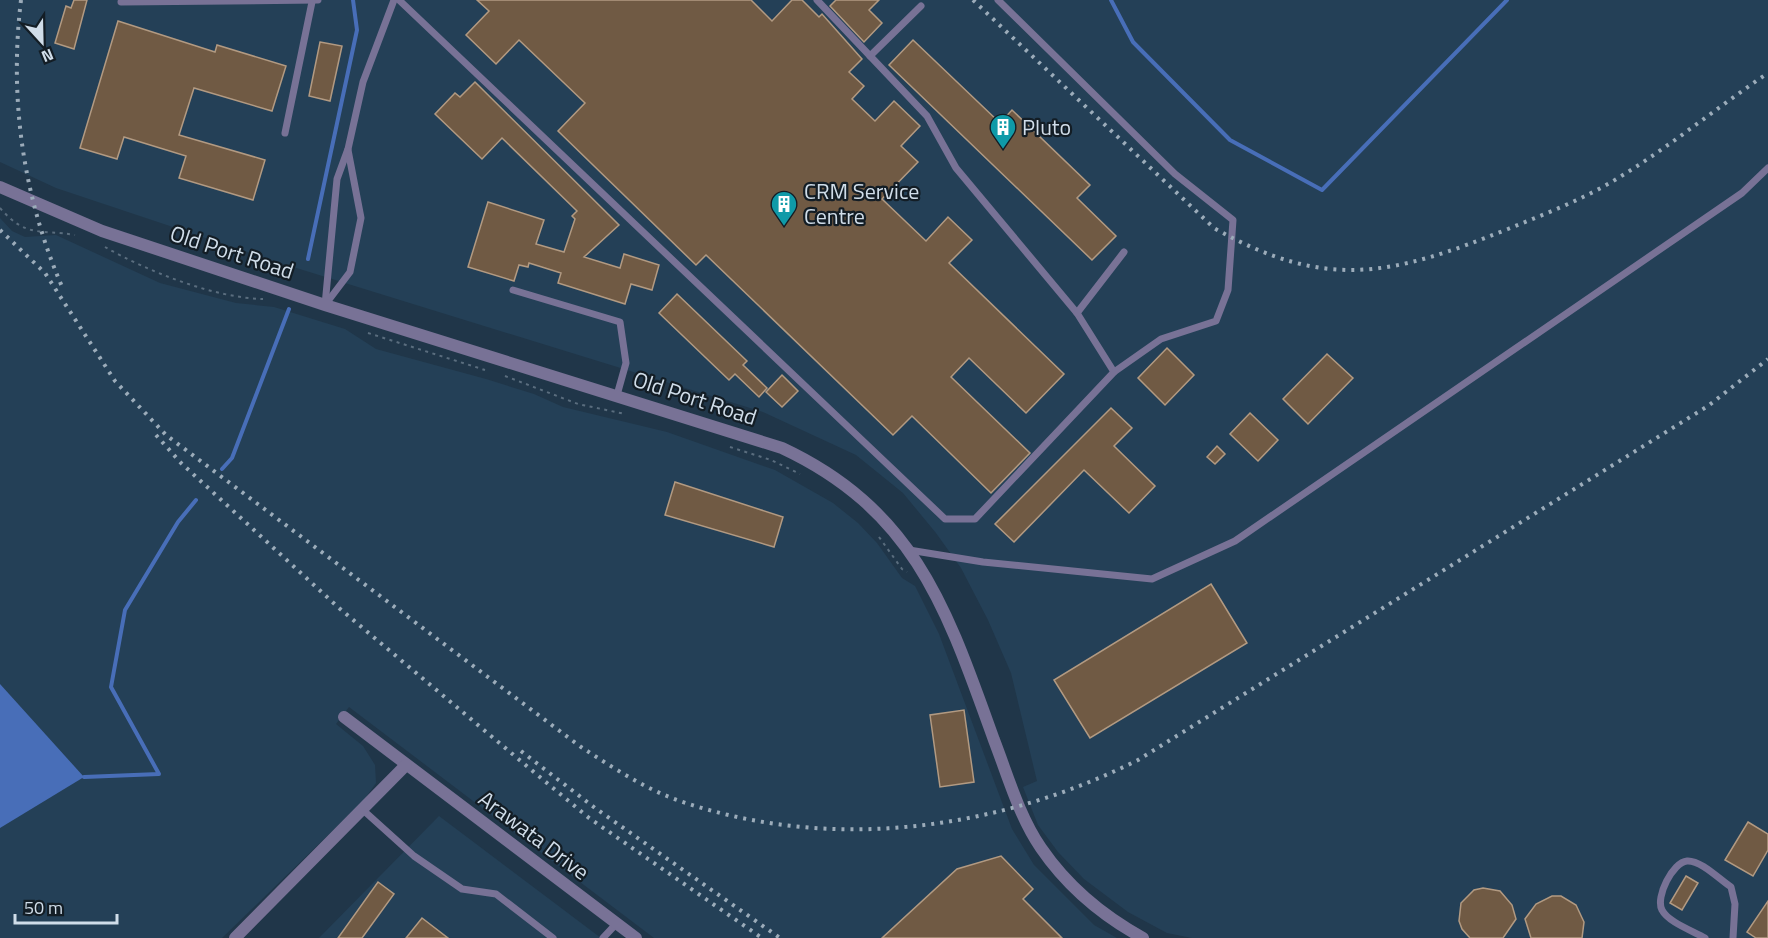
<svg xmlns="http://www.w3.org/2000/svg" width="1768" height="938" viewBox="0 0 1768 938" font-family="'Titillium Web',sans-serif">
  <style>
    .built { fill: #244057 }
    .water { fill: #486eb8 }
    .lines { fill: none; stroke-linecap: round; stroke-linejoin: round }
    .stream { stroke: #486eb8; stroke-width: 4 }
    .building { fill: #705a44; stroke: #b29a82; stroke-width: 1.5 }
    .path { stroke: #5a6d7e; stroke-width: 2; stroke-dasharray: 3 4.5; stroke-linecap: butt }
    .service { stroke: #787296; stroke-width: 7 }
    .minor { stroke: #787296; stroke-width: 12 }
    .tertiary { stroke: #787296; stroke-width: 12 }
    .rail { stroke: #9cacba; stroke-width: 4; stroke-dasharray: 3 6; stroke-linecap: butt }
    .labels { text-anchor: middle; stroke-width: 4.5; stroke-linejoin: round; paint-order: stroke }
    .poi-label { font-size: 22px; fill: #d0dde9; stroke: #131d25; text-anchor: start }
    .street-label { font-size: 22px; fill: #d0dde9; stroke: #131d25 }
  </style>
  <rect width="100%" height="100%" fill="#203649"/>
  <g class="built">
    <path d="M0,0H1768V938H1192L1167,933L1128,912L1084,879L1058,852L1038,825L1023,787L1037,781L1011,673L988,620L961,568L936,533L903,493L856,455L763,412L290,266L56,188L0,162Z"/>
    <path d="M0,218L12,231L25,237L56,235L160,283L236,303L274,307L345,329L376,349L486,379L534,394L563,407L667,432L775,470L833,503L858,523L877,543L902,578L915,586L939,634L1012,829L1034,865L1094,925L1117,938H654L349,707L336,724L363,746L375,765L376,783L364,800L222,938H0Z"/>
    <path d="M439,816L601,938H319Z"/>
  </g>
  <path class="water" d="M0,684L84,777L0,828Z"/>
  <g class="lines">
    <g class="stream">
      <path d="M1111,0L1133,42L1230,140L1322,190L1507,0"/>
      <path d="M308,259L357,30L353,0"/>
      <path d="M222,469L232,458L289,309"/>
      <path d="M84,777L159,774L111,687L125,610L178,522L196,500"/>
    </g>
  </g>
  <g class="building">
    <path d="M74,0H87L74,49L55,43L66,6L71,8Z"/>
    <path d="M477,0H751L772,21L792,0H802L819,17L822,14L862,59L849,72L864,86L852,99L875,121L894,101L920,126L901,146L918,162L882,199L926,241L948,217L972,240L949,263L1064,374L1026,413L969,358L951,377L1030,453L991,493L912,416L893,435L706,255L696,265L558,131L585,103L519,40L496,64L466,35L489,11Z"/>
    <path d="M836,0H879L869,10L882,23L864,42L830,6Z"/>
    <path d="M118,21L215,52L217,45L286,66L272,111L194,88L179,135L265,160L253,200L179,178L186,156L124,137L117,159L80,148Z"/>
    <path d="M913,40L1000,123L1012,110L1090,185L1077,198L1116,236L1092,260L889,65Z"/>
    <path d="M320,42L342,46L330,101L309,96Z"/>
    <path d="M475,82L619,225L584,257L620,268L624,254L659,265L652,290L631,284L625,304L558,283L561,273L529,263L528,267L519,265L514,281L468,267L488,202L544,220L536,244L564,252L575,219L572,216L577,211L502,138L482,159L435,114L455,93L460,97Z"/>
    <path d="M677,294L747,361L743,365L767,388L759,397L735,374L729,380L659,313Z"/>
    <path d="M1167,348L1194,375L1165,405L1138,378Z"/>
    <path d="M1327,354L1353,378L1308,424L1283,399Z"/>
    <path d="M782,375L798,391L782,407L766,392Z"/>
    <path d="M1111,408L1132,428L1114,446L1155,486L1129,513L1084,470L1014,542L995,524Z"/>
    <path d="M1250,413L1278,440L1258,461L1230,434Z"/>
    <path d="M1217,446L1225,454L1215,464L1207,457Z"/>
    <path d="M675,482L783,517L774,547L665,515Z"/>
    <path d="M1211,584L1247,643L1090,738L1054,680Z"/>
    <path d="M964,710L974,782L940,787L930,715Z"/>
    <path d="M1748,822L1768,834V850L1753,876L1725,860Z"/>
    <path d="M1001,856L1033,889L1023,899L1062,938H882L957,869Z"/>
    <path d="M1686,876L1698,883L1682,910L1670,903Z"/>
    <path d="M378,882L394,894L362,938H338Z"/>
    <path d="M1483,888L1500,891L1512,905L1516,919L1503,938H1470L1462,929L1459,921L1461,903L1474,890Z"/>
    <path d="M1552,896H1561L1576,905L1584,922L1582,938H1531L1525,919L1536,904Z"/>
    <path d="M1768,901V938H1756L1747,932Z"/>
    <path d="M422,918L448,938H406Z"/>
  </g>
  <g class="lines">
    <g class="path">
      <path d="M0,208C26,238 39,229 75,235"/>
      <path d="M105,247C147,271 214,298 263,299"/>
      <path d="M368,333L485,370"/>
      <path d="M505,376L578,404L625,414"/>
      <path d="M730,447L771,460L800,474"/>
      <path d="M879,537L902,569L907,572"/>
    </g>
    <g class="service">
      <path d="M399,0L945,519H975L1114,372L1077,313L956,168L927,116L817,0"/>
      <path d="M998,0L1175,174L1233,220L1228,290L1216,321L1161,339L1114,372"/>
      <path d="M121,2L318,0"/>
      <path d="M870,56L921,6"/>
      <path d="M285,133L312,2"/>
      <path d="M513,290L620,322L626,363L617,395"/>
      <path d="M325,305L337,179L348,149L363,82L394,0"/>
      <path d="M325,305L350,272L361,218L348,150"/>
      <path d="M1077,313L1124,252"/>
      <path d="M909,550L983,562L1152,579L1235,541L1742,193L1768,168"/>
      <path d="M363,810L414,856L462,889L496,894L553,938"/>
      <path d="M603,938L617,923"/>
      <path d="M1705,938C1693,931 1668,922 1662,910C1655,897 1673,862 1687,861C1701,860 1720,880 1731,887L1735,904L1733,938"/>
    </g>
    <g class="minor">
      <path d="M344,717L636,938"/>
      <path d="M235,938L406,765"/>
    </g>
    <path class="tertiary" d="M0,187L102,231L325,305L782,448C916,511 947,610 994,740C1008,776 1019,816 1041,848C1067,886 1103,916 1143,938"/>
    <g class="rail">
      <path d="M21,0C9,99 23,197 63,289"/>
      <path d="M973,0L1214,228C1327,292 1393,275 1508,229C1547,213 1587,198 1623,175C1673,144 1719,106 1768,73"/>
      <path d="M0,230L45,273L115,381L166,435L581,747C612,767 645,789 680,801C831,853 998,830 1138,760L1708,406L1768,359"/>
      <path d="M156,435L181,463L339,608L535,773L589,818L762,938"/>
      <path d="M521,751L595,808L780,938"/>
    </g>
  </g>
  <defs>
    <g id="building-pin" transform="scale(1.35)"><path d="M0 17L-7.5 6A9.5 9.5 0 1 1 7.5 6Z" fill="#0f9aa8" stroke="#131d25"/><path d="M-4-6H4V6H1V3H-1V6H-4ZM-2.5-4.3h1.7v1.8h-1.7ZM.8-4.3h1.7v1.8H.8ZM-2.5-1h1.7V.8h-1.7ZM.8-1h1.7V.8H.8Z" fill="#fff"/></g>
  </defs>
  <g fill-rule="evenodd">
    <use href="#building-pin" x="1003" y="127"/>
    <use href="#building-pin" x="784" y="204"/>
  </g>
  <g class="labels">
    <g class="poi-label">
      <text x="1022" y="135">Pluto</text>
      <text x="804" y="199">CRM Service<tspan x="804" dy="25">Centre</tspan></text>
    </g>
    <g class="street-label">
      <text transform="translate(232 252) rotate(18)" y="8">Old Port Road</text>
      <text transform="translate(695 398) rotate(18)" y="8">Old Port Road</text>
      <text transform="translate(534 835) rotate(37)" y="8">Arawata Drive</text>
    </g>
  </g>
  <g transform="translate(42 42) rotate(158)" stroke="#131d25" stroke-width="4.5" paint-order="stroke">
  <path d="M0-4.5L10 22L0 15L-10 22Z" fill="#d0dde9"/>
  <text y="-9" font-size="16" font-weight="bold" text-anchor="middle" fill="#d0dde9">N</text>
  </g>
  <path d="M15 914v9h102v-9" fill="none" stroke="#d0dde9" stroke-width="3"/>
  <text x="24" y="914" font-size="18" fill="#d0dde9" stroke="#131d25" stroke-width="4.5" paint-order="stroke">50 m</text>
</svg>
